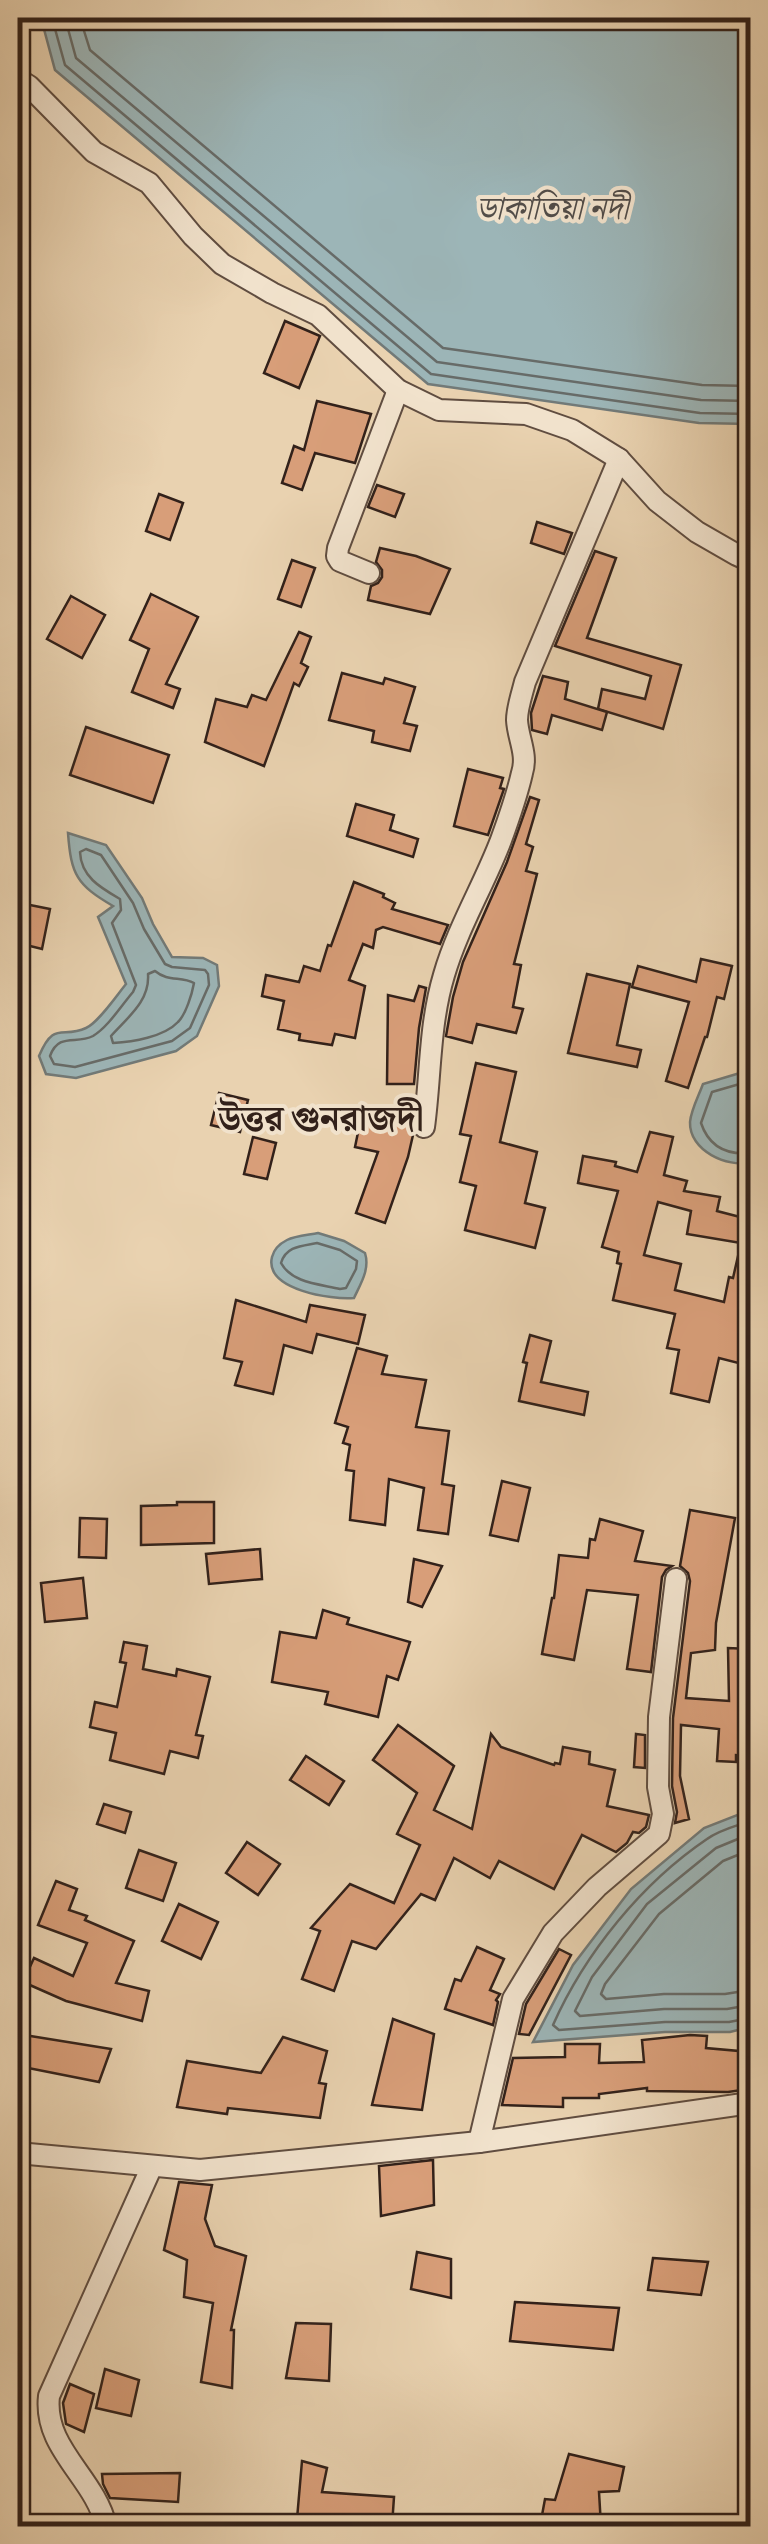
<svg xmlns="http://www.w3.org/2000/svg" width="768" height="2544" viewBox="0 0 768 2544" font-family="'Sorts Mill Goudy','Noto Serif Bengali',serif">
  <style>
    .water { fill: #9cb5b7; stroke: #727a78; stroke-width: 2.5 }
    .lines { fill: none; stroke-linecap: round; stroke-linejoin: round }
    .shore { stroke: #676b68; stroke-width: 2.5 }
    .building { fill: #d89e79; stroke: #32211a; stroke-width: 2.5; fill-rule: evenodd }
    .street-casing { stroke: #604d40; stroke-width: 24 }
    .street { stroke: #f1e2cc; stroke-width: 20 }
    .labels { text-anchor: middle; stroke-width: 8; stroke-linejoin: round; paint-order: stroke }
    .water-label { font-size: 32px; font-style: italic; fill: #524d49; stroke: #f1e2cc }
    .quarter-label { font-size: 35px; font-weight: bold; fill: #32211a; stroke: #f1e2cc }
  </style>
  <rect width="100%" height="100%" fill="#e9d2b0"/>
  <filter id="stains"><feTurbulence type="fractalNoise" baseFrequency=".002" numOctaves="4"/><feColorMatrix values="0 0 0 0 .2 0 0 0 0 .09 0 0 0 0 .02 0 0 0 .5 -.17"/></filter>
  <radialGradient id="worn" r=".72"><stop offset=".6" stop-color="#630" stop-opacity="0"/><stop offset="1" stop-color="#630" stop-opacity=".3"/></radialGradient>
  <g class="water">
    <path d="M41,18H750V424L699,423L428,384L55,70Z"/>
    <path d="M68,833L106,845L142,898L153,924L172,957L203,958L217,965L219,986L197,1036L176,1051L76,1078L46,1074L39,1056C54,1020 62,1039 86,1028C98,1023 117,995 126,984L98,917L113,906C77,885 71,875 68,833Z"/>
    <path d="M750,1070V1162C728,1168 689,1151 690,1122C691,1110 699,1095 703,1084Z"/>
    <path d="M318,1233L344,1241L365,1253C370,1269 361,1283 354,1298C332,1300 264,1290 272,1257C274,1249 279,1244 287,1240C295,1236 308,1235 318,1233Z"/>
    <path d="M750,1810V2027L730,2032H665L533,2042L573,1965L631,1889L704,1828Z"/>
  </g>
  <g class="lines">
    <g class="shore">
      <path d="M52,18L65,65L431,374L700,413L750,414"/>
      <path d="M65,18L76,58L437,362L701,400L750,401"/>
      <path d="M80,18L90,50L443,348L702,385L750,386"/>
      <path d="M86,849L101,855L133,903L144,929L165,964L172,967L205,970L208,974L209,985L190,1028L172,1041L75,1067L54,1064L50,1056C59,1032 76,1045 93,1036C108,1027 121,1006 133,992L136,985L112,923L121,910L120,899C101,888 81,877 80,852Z"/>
      <path d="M155,971C168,982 181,976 194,983C192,994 186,1014 178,1022C164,1037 132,1042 113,1043L111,1036C128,1017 150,1001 148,974Z"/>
      <path d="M750,1081L712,1092L701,1123C709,1147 727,1155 750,1153"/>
      <path d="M317,1243L340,1250L357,1261L356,1269L346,1288L340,1289C319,1284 292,1283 281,1263C286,1246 302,1246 317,1243Z"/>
      <path d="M750,1821C736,1826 719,1830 707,1839C642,1883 585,1953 553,2025L559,2030L665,2022H729L750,2018"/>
      <path d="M750,1834L716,1848L647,1904L592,1977L575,2011L580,2016L664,2009H727L750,2005"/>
      <path d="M750,1850L723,1861L659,1914L605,1984L601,1994L606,1999L664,1994H725L750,1990"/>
    </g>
  </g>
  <g class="building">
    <path d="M285,321L320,336L299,388L264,373Z"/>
    <path d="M317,401L371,414L355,463L315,453L302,490L282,483L294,446L304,450Z"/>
    <path d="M377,485L404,494L395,517L368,507Z"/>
    <path d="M159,494L183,503L170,540L146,531Z"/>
    <path d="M537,522L572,533L564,554L531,543Z"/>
    <path d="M380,548L416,556L450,569L430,614L368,600L371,586L378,583L382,577V570L376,562Z"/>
    <path d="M595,551L616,558L587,638L681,665L663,729L598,709L602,689L645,699L651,676L555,646Z"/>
    <path d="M292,560L315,568L301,607L278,599Z"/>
    <path d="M151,594L198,617L166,684L180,689L173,708L132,692L149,649L130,640Z"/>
    <path d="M71,596L105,615L82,658L47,639Z"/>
    <path d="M299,632L311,637L301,663L308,667L299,686L294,683L264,766L205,742L216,699L247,707L252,695L266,700Z"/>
    <path d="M342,673L383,684L385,678L415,687L404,723L417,726L410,751L372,742L374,731L329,720Z"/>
    <path d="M543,676L568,682L565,699L607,712L602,730L552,715L547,734L532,730L531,713Z"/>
    <path d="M86,727L169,755L153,803L70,775Z"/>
    <path d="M468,769L503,778L500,788L504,789L488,835L454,826Z"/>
    <path d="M530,797L539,800L526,844L533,847L526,871L537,874L514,964L521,965L513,1007L523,1009L516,1033L477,1024L472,1043L446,1036L453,997L463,962L507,862Z"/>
    <path d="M356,804L394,815L390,830L418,839L413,857L347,836Z"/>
    <path d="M354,882L384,894L383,897L395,903L392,909L448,925L440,944L383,927L376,930L373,948L363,944L349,980L365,986L355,1038L335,1034L332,1045L299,1040L300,1034L278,1029L284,1001L262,996L266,975L299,982L304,966L320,971L328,945L331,946Z"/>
    <path d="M20,903L50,909L42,949L18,943V917Z"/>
    <path d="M701,959L732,966L724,999L717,997L707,1037H705L688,1088L666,1081L689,1002L632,987L638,966L696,982Z"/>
    <path d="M587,974L630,984L617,1045L641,1050L637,1067L568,1053Z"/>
    <path d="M419,986L426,988L419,1028L414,1084H387L388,995L414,1001Z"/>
    <path d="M476,1063L516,1072L500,1142L537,1152L525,1203L545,1208L535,1248L465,1230L476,1186L460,1182L471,1136L460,1134Z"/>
    <path d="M219,1093L248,1100L240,1132L211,1125Z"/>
    <path d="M362,1113L411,1123L413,1135L408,1157L385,1223L356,1213L378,1152L355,1147Z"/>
    <path d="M650,1132L673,1137L664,1175L687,1181L684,1191L720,1197L717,1211L744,1218V1221L750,1222V1366L719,1358L709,1402L671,1393L679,1350L667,1348L675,1314L613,1300L621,1264L617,1263L619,1252L602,1247L618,1191L578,1183L583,1156L616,1162L615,1166L637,1172ZM658,1202L691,1211L687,1234L741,1243L733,1278L729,1277L724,1302L675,1290L681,1264L644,1255Z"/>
    <path d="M253,1137L276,1143L267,1179L244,1174Z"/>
    <path d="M236,1300L306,1322L310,1305L365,1315L358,1344L317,1334L312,1353L284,1345L273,1394L235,1385L242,1362L224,1358Z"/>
    <path d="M530,1335L551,1341L541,1382L588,1392L584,1415L519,1401L527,1363L523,1362Z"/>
    <path d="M357,1348L387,1356L382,1374L426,1380L416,1427L449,1431L442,1484L454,1486L448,1534L418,1530L424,1488L389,1479L385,1525L350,1520L354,1471L346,1470L350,1445L343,1443L348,1427L335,1423Z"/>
    <path d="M502,1481L530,1488L518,1541L490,1535Z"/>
    <path d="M177,1502H214V1543L141,1545V1506L177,1505Z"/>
    <path d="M690,1510L735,1518L716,1623L715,1650L691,1653L686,1698L729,1701L728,1648L750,1649V1756L736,1755V1762L717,1761L719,1729L681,1725L680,1776L689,1819L675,1823L677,1812L672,1786L673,1718L690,1581L688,1573L680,1566Z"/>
    <path d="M80,1518L107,1519L106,1558L79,1557Z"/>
    <path d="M600,1519L643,1531L635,1561L672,1566L666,1570L662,1577L651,1672L627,1669L638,1595L587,1590L574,1660L542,1654L552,1598H554L559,1555L588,1558L590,1539L595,1540Z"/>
    <path d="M260,1549L262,1579L209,1584L206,1554Z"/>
    <path d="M414,1559L442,1566L422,1607L408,1602Z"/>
    <path d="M83,1578L87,1618L45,1622L41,1583Z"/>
    <path d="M323,1610L349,1618L347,1624L410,1642L398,1680L387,1676L378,1717L325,1704L328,1692L272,1682L280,1632L316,1638Z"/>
    <path d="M124,1642L147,1646L143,1669L176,1676L177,1669L210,1677L196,1735L203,1736L198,1758L170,1751L164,1774L110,1760L116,1733L90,1727L95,1702L117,1707L126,1663L120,1662Z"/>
    <path d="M398,1725L454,1766L434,1810L472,1829L491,1734L501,1747L554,1765L555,1763L560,1764L563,1747L590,1752L589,1764L615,1770L607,1806L649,1815L646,1827L639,1833L633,1832L627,1843L616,1852L582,1835L554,1889L499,1861L490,1878L454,1858L435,1900L421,1894L376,1949L352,1941L334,1991L302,1979L320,1931L311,1928L350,1884L394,1903L420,1845L397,1834L417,1793L373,1760Z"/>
    <path d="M636,1734L645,1735V1768L634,1767Z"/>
    <path d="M306,1756L344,1781L329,1805L290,1780Z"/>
    <path d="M104,1804L131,1812L125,1833L97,1824Z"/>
    <path d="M247,1842L280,1864L258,1895L226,1873Z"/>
    <path d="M139,1850L176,1863L163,1901L126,1888Z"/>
    <path d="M56,1881L77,1889L69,1910L87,1916L85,1920L134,1941L116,1983L149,1991L142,2021L66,2001L23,1982L34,1958L73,1976L87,1943L38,1925Z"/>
    <path d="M179,1904L218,1922L201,1959L162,1941Z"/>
    <path d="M477,1947L504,1959L490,1990L500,1994L496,2000L498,2002L493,2025L445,2009L455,1979L461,1981Z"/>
    <path d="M559,1949L571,1955L529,2035L519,2034L526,2004Z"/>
    <path d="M393,2019L434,2034L422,2110L372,2105Z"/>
    <path d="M18,2034L111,2049L99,2082L18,2066Z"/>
    <path d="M690,2035L707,2036L706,2048L750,2052L749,2089L728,2092L647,2091V2088L599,2094V2098H563V2107L502,2105L513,2058L565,2057V2044H600L599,2063L644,2062L642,2040Z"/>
    <path d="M283,2037L327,2051L319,2083L326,2084L320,2118L228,2108L227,2114L177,2107L187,2061L261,2073Z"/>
    <path d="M433,2160L434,2205L381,2216L379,2166Z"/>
    <path d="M179,2182L212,2185L205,2219L215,2246L246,2256L231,2330H234L232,2388L201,2382L213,2303L184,2297L187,2260L164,2250Z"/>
    <path d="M417,2252L451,2259V2298L411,2289Z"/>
    <path d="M653,2258L708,2262L701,2295L648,2290Z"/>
    <path d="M515,2302L619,2308L613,2350L510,2341Z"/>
    <path d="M296,2323L331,2324L329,2381L286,2378Z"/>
    <path d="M105,2369L139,2380L131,2416L96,2408Z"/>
    <path d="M70,2384L94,2394L84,2432L66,2424L63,2403Z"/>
    <path d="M569,2454L624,2467L619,2491L599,2492L601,2526H540L545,2499L555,2500Z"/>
    <path d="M302,2461L327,2468L322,2492L394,2497L392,2526H326L327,2520L297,2519Z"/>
    <path d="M180,2473L178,2502L110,2498L103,2484L102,2474Z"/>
  </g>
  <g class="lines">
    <g class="street-casing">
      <g id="street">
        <path d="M18,79L29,86L94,152L149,183L193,236L222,264L272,293L318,315L398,390L439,410L526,414L572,430L619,459L657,501L697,532L737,555L750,561"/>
        <path d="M369,573L340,561L337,556L338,548L398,390"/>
        <path d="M424,1127C431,1075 429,1025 444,975C458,927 484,885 501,840C509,818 517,795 522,773C528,754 518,739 517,720C517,708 522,694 525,682L619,459"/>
        <path d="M479,2142L513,1999L553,1933L597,1887L659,1834L663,1814L658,1787L659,1717L676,1579"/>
        <path d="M18,2153L200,2170L479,2142L750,2103"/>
        <path d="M106,2526C95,2477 43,2449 49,2396L152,2166"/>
      </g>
    </g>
    <use href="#street" class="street"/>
  </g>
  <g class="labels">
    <g class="water-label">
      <text x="552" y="219">ডাকাতিয়া নদী</text>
    </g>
    <g class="quarter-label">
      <text x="321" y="1130">উত্তর গুনরাজদী</text>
    </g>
  </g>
  <rect width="768" height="2544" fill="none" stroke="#e9d2b0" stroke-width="60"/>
  <rect x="20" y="20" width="728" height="2504" fill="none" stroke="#32211a" stroke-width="5"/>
  <rect x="30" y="30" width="708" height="2484" fill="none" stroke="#32211a" stroke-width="2.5"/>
  <rect width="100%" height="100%" filter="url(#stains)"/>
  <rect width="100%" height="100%" fill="url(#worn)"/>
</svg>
